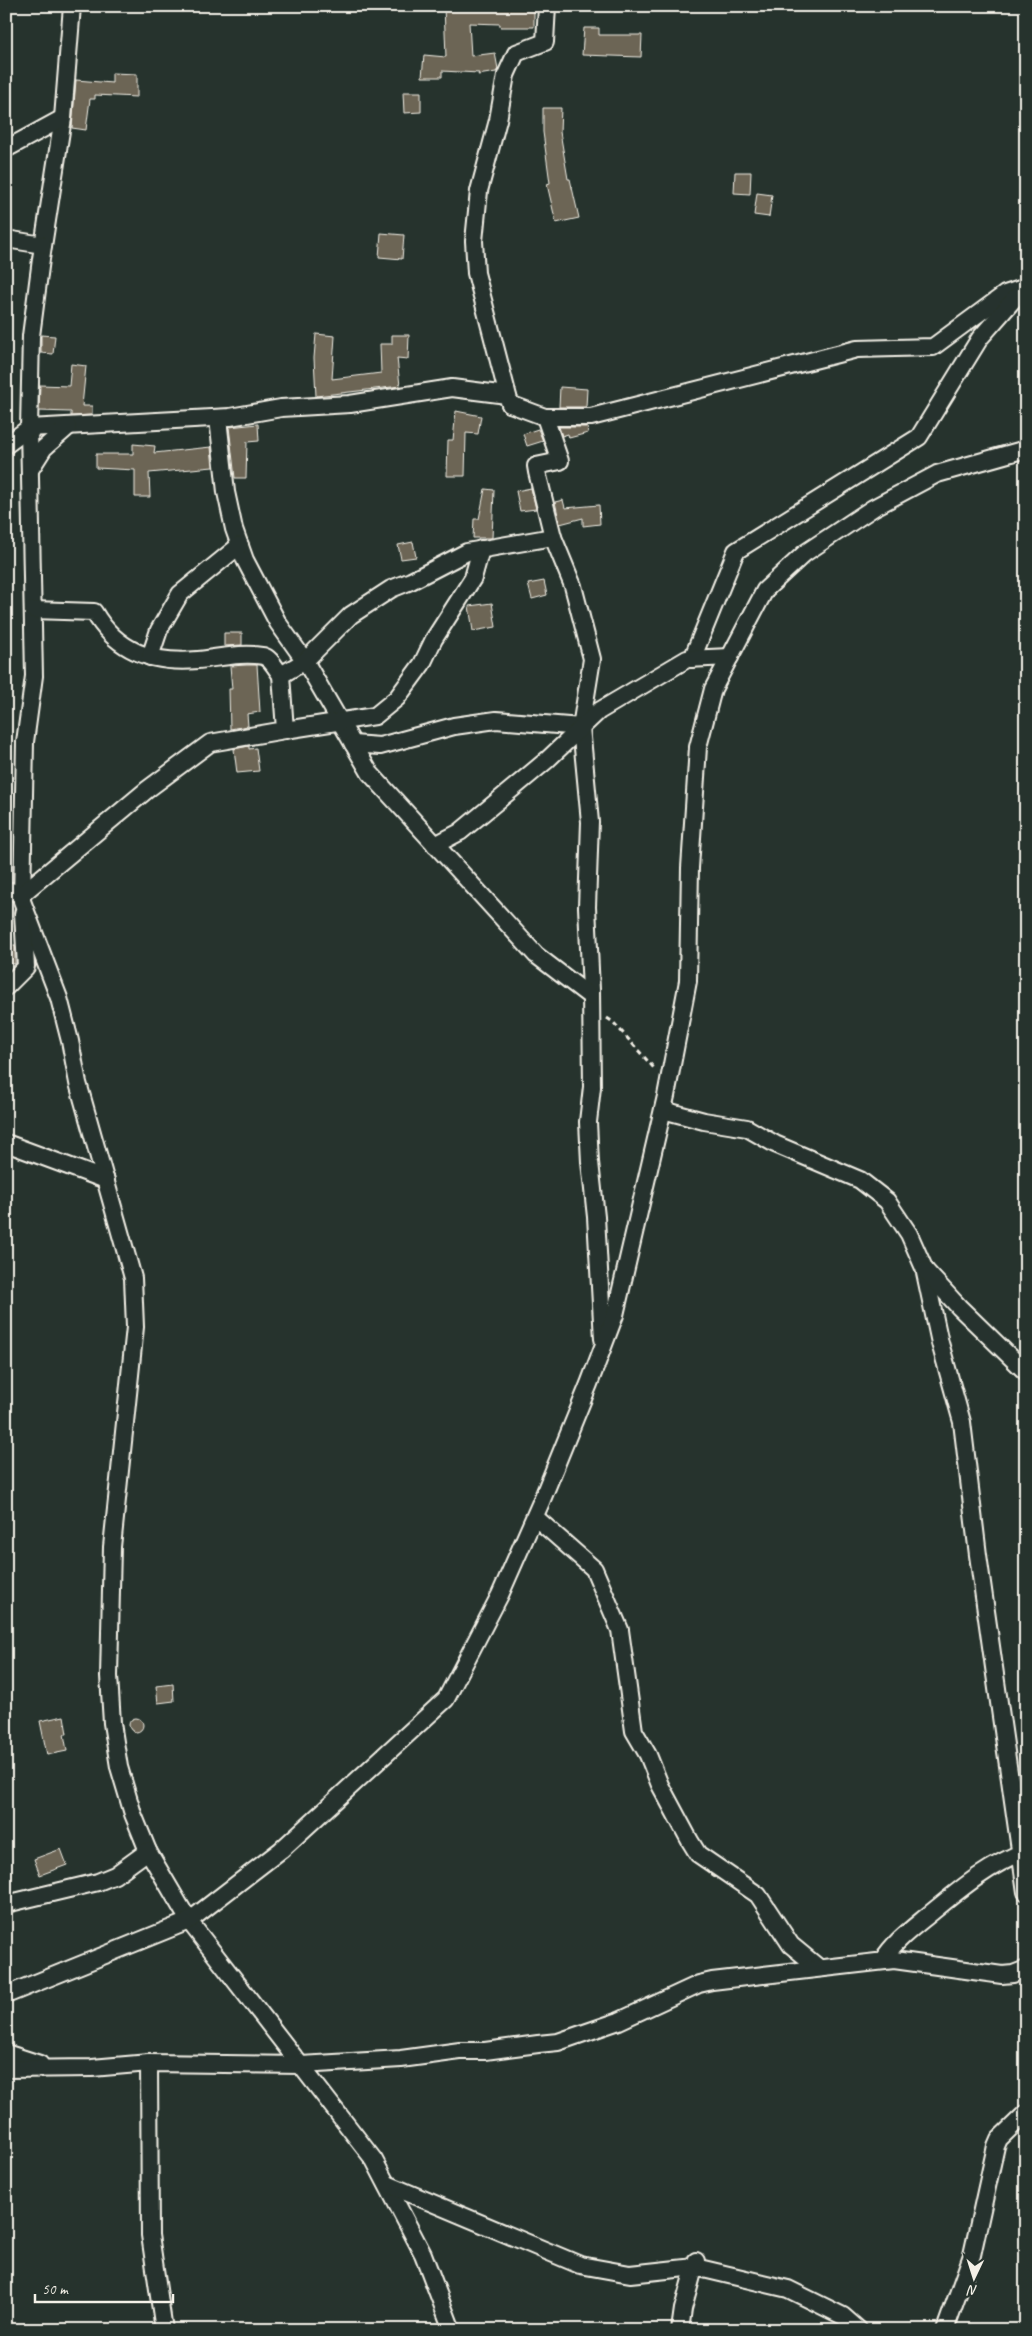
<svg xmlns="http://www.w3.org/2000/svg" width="1032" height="2336" viewBox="0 0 1032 2336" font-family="Caveat,sans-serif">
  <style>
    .building { fill: #6c6555; stroke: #f4f1e8 }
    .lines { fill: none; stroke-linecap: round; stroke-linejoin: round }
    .minor-casing { stroke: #f4f1e8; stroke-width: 20 }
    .path { stroke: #f4f1e8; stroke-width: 3; stroke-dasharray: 5 4; stroke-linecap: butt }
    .minor { stroke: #26332d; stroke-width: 16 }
  </style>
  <rect width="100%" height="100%" fill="#26332d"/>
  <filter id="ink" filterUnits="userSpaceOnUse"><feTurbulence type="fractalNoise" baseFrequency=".02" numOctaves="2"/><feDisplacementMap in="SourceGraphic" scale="10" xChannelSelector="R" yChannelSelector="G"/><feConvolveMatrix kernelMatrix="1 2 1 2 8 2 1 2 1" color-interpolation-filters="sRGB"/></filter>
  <g filter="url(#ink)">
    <g class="building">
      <path d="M444,6H534V27H500V24L469,23L471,56L495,53L498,69L496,72L478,75L479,73L442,71V77H422L424,55L446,57Z"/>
      <path d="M584,28H599V35H642L641,57L582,55Z"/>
      <path d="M112,73L137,74V97L95,95V99H90L86,130L72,128L76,80L112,83Z"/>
      <path d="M403,92H421V112L404,113Z"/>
      <path d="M543,108H561L560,132L568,179H570L579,218L556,223L547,184L550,183L543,132Z"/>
      <path d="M735,172H751L750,194L734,193Z"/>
      <path d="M757,193L772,195L769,217L754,215Z"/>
      <path d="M381,233L404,235L402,259L379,257Z"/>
      <path d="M316,334L335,336L332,379L381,373L380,344H392V335H409L408,359L397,358L400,386L316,396L314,358Z"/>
      <path d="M41,335L55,336L53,354L41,353Z"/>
      <path d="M71,364L86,366L82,406H92V415L71,416V412L39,411L40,385L69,386Z"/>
      <path d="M560,387L587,389L586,407H559Z"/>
      <path d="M456,411L481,416L478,434L466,433L465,476H447L448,440H453Z"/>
      <path d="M258,424L259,441L247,442L246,478H235L229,427Z"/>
      <path d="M559,427H587L588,433L569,438L568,434L562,436Z"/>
      <path d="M538,429L543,441L527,446L523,434Z"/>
      <path d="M133,444L155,446L154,453L211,447L213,467L149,473L150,497H135V470L96,468V454H133Z"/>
      <path d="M531,488L536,509L520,511L516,491Z"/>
      <path d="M485,489L494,490L492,538H473L474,519H479Z"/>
      <path d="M563,500L565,508L599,505L600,524L583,526V518L560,524L555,502Z"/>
      <path d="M413,542L416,557L401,559L398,545Z"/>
      <path d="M544,581L547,595L532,599L528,584Z"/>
      <path d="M492,603L496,627L473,631L469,606Z"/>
      <path d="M224,633H242V645L224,646Z"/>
      <path d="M247,665H257L260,712L247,714L248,726L230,729L229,689H232L230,666Z"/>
      <path d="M249,746V749L256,748L259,771L237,773L234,749Z"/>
      <path d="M6,945H15V964L6,963Z"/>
      <path d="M173,1684L174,1701L158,1703L156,1686Z"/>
      <path d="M64,1716L67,1734H64L67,1751L47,1755L40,1721Z"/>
      <circle cx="136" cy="1725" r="7"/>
      <path d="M61,1849L67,1865L40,1875L34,1859Z"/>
    </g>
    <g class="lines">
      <g class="minor-casing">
        <g id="minor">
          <path d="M72,6L63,118L41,259L31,336L29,428L34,676L25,742L22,901L59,998L70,1041L78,1083L133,1278L135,1327L112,1547L109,1676L112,1723L119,1767L133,1814L148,1851L189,1921L374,2160L423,2254L452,2330"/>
          <path d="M6,149L63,118"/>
          <path d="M6,239L43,245"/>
          <path d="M510,404L476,273L474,241L479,191L498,120L506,75L516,53L545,42L547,6"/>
          <path d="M545,417L560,461L536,466L537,472L553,537L573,586L592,659L581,727L590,822L587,907L591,990L592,1087L588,1122L590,1162L596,1217L603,1339"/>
          <path d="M218,418L226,492L234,529L245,560L278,623L305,661L370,773L536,955L591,997"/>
          <path d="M6,445L29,428L230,417L281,408L350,404L452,388L507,395L510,404L545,417H591L857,349L933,347L1005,294L1026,287"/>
          <path d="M30,470L44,448L68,427"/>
          <path d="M33,610L94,612C117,652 153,664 198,660C219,658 242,652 263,656C271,658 276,669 281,675"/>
          <path d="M150,657L159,630L180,594L240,545"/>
          <path d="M692,659L736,551L919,437L980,338L1022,290"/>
          <path d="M285,730L375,716L397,698L422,664L434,639L473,578L481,549"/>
          <path d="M353,744L380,746L454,726L496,720L581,727"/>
          <path d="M435,845L460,832L517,785L547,760L599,711L687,659L730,657"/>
          <path d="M6,890L22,894L148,789L210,743L285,730L281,675L305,661L351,615L391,589L411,581L467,552L553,537"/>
          <path d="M6,987L26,967L23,913"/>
          <path d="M663,1110L704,1121L747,1128L775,1144L860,1180L887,1201L909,1234L924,1268L940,1343L962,1422L978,1555L1026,1892"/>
          <path d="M6,1143L106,1180"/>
          <path d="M925,1270L959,1307L1026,1372"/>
          <path d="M535,1517L594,1569L620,1630L634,1731L648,1755L660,1785L690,1841L698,1854L758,1895L791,1945L819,1968"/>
          <path d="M6,1904L98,1882L115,1875L148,1851"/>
          <path d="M882,1961C893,1943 909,1931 926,1917C958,1891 986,1866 1026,1851"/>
          <path d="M6,1995L189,1921L281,1850L446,1699L500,1595L541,1502L589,1384L615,1315L666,1096L688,981L690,868L698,747L713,689L765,590L805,553L873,508L937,474L1026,449"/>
          <path d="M6,2053L40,2064"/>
          <path d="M149,2063L150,2235L164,2330"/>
          <path d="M6,2069L92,2068L149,2063L301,2065L401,2059L460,2051H485L538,2044L558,2042L619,2021L699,1984L712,1981L894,1960L1002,1975L1013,1974L1026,1969"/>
          <path d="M387,2184L580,2265L630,2274L695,2267L788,2289L843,2316L859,2330"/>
          <path d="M680,2330L683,2309L696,2261"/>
          <path d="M945,2330L972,2255L996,2146L999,2139L1026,2113"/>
        </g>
      </g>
      <path class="path" d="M607,1018L613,1022L654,1068"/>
      <use href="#minor" class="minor"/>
    </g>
  </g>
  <rect width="1032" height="2336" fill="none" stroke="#26332d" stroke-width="25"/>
  <rect x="12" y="12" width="1007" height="2311" fill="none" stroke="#f4f1e8" stroke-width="2" filter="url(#ink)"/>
  <g transform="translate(974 2278) rotate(184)" stroke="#26332d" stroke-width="4" paint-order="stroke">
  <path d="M0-4L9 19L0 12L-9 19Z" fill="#f4f1e8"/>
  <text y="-8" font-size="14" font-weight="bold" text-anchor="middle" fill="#f4f1e8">N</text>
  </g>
  <path d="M35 2294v8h138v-8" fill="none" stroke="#f4f1e8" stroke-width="2.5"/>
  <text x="42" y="2294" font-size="15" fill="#f4f1e8" stroke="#26332d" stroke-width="4" paint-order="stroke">50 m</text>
</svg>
